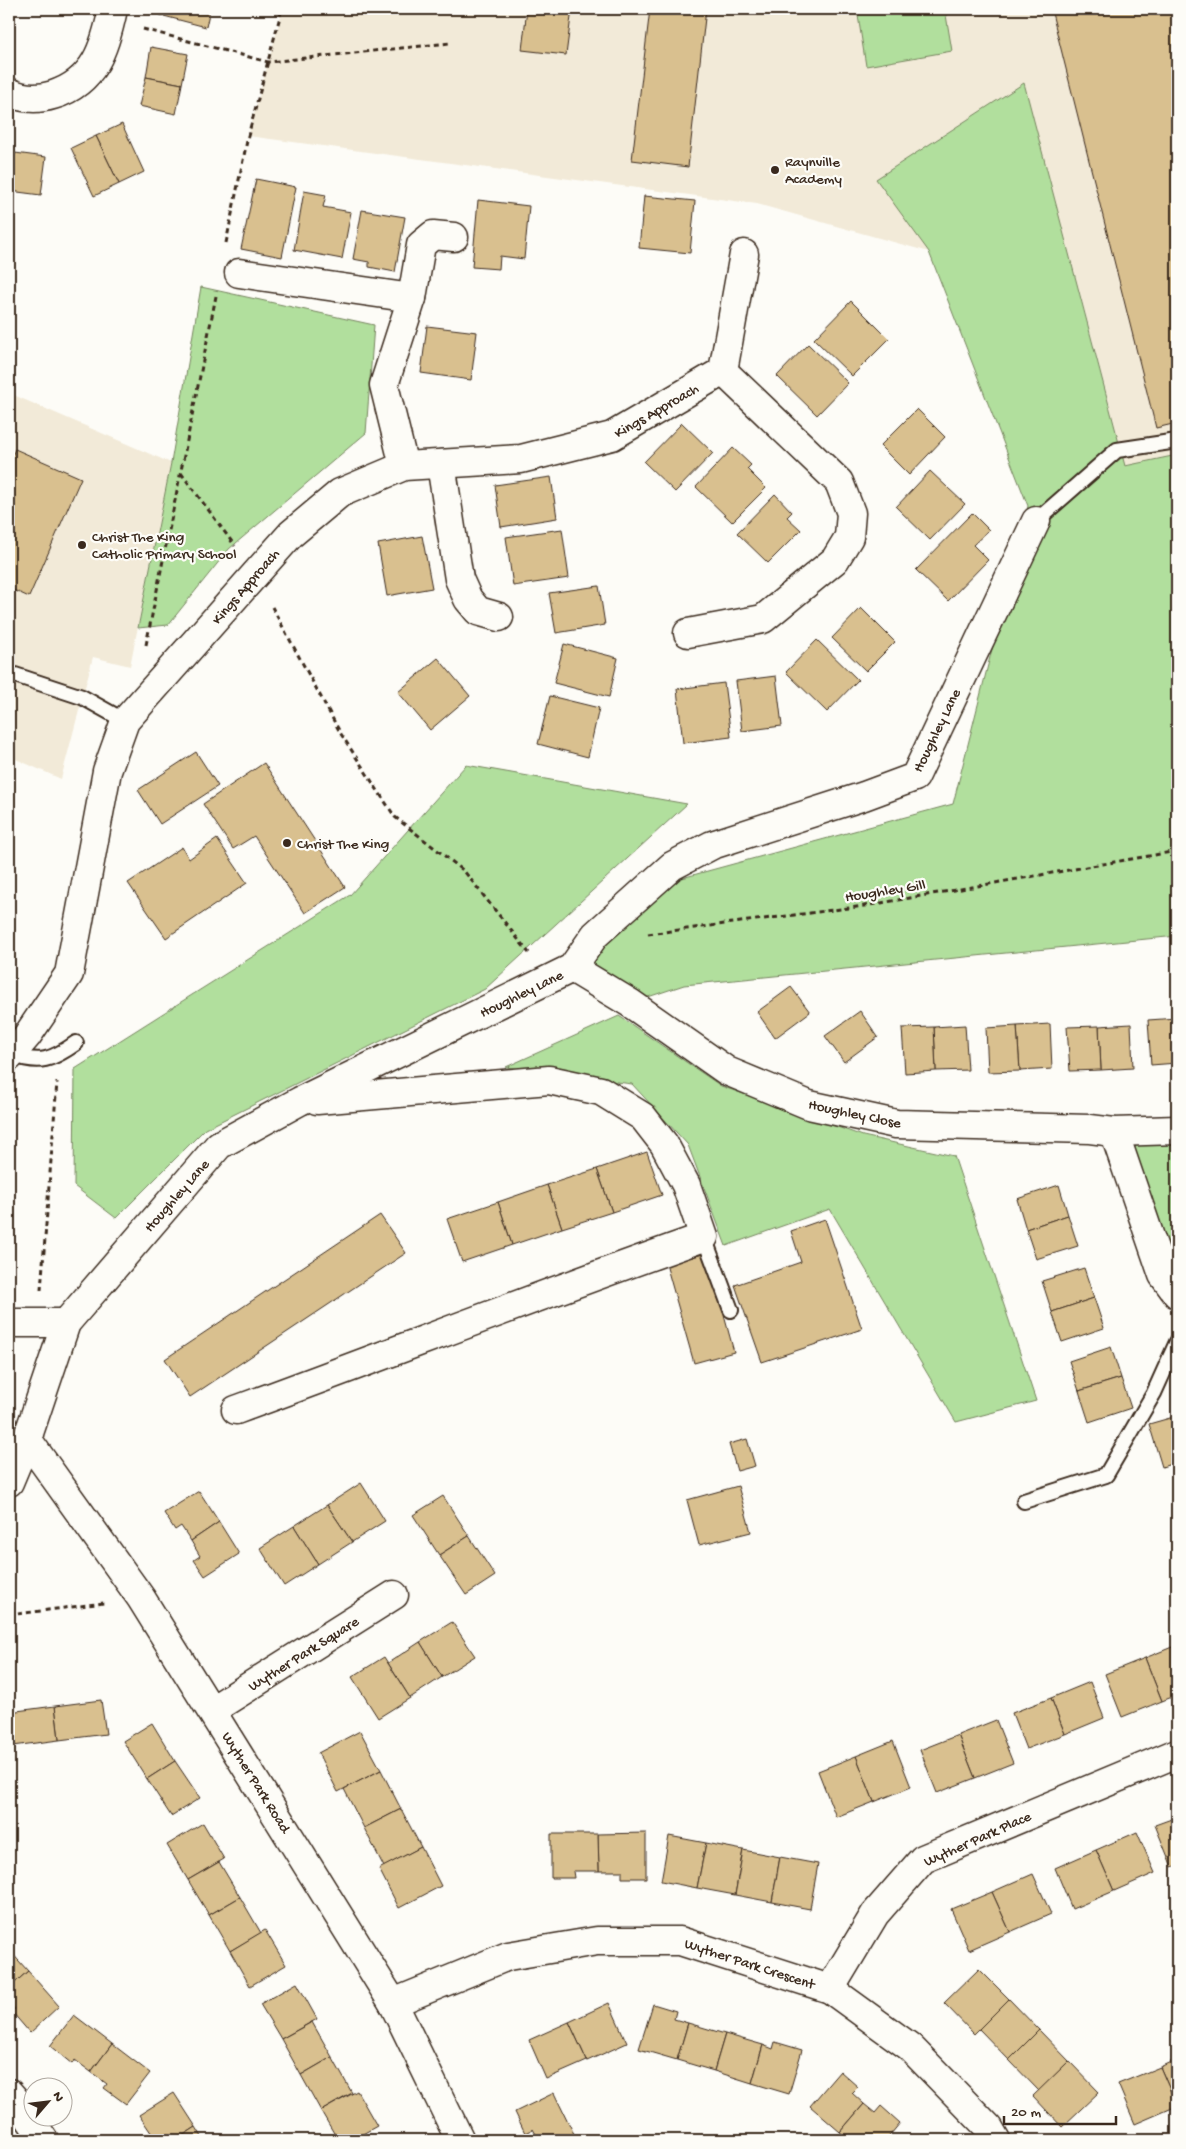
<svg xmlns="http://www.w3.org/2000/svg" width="1186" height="2149" viewBox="0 0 1186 2149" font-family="'Gochi Hand',sans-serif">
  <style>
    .built { fill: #f2ead8 }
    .green { fill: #b1df9d; stroke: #76845e }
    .building { fill: #d9c08f; stroke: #3b2a1e }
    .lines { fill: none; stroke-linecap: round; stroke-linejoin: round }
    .lane-casing { stroke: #3b2a1e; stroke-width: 18 }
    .street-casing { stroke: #3b2a1e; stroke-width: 31 }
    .path { stroke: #3b2a1e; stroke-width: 3; stroke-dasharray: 5 4; stroke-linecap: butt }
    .lane { stroke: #fdfcf7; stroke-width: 14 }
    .street { stroke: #fdfcf7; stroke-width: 28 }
    .poi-dot { fill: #3b2a1e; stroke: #fdfcf7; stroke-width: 2 }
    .labels { text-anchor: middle; stroke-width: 4.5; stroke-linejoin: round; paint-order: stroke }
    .poi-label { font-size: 15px; fill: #3b2a1e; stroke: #fdfcf7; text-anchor: start }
    .street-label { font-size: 15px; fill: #3b2a1e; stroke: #fdfcf7 }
  </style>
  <rect width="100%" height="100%" fill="#fdfcf7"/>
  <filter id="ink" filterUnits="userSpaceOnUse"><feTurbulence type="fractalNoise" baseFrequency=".02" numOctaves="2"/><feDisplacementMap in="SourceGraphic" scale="10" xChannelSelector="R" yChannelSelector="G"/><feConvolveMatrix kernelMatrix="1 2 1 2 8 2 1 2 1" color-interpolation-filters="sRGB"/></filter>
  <g filter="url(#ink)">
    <g class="built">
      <path d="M283,9H1177V455L1125,466L1080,294L757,204L248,136Z"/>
      <path d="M9,393L171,463L130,666L93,657L61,779L9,756Z"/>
    </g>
    <g class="green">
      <path d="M857,9H945L952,51L866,66Z"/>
      <path d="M1024,83L1125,466L1177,455V936L684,985L630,1003L572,968L649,887L953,804L1028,506L929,252L876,179Z"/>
      <path d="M201,287L374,325L366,433L229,549L168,625L138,628L171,463Z"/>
      <path d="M466,765L687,804L485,989L205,1129L116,1218L74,1186L75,1069L350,895Z"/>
      <path d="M619,1016L721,1086L863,1136L954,1156L1036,1401L956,1422L830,1209L726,1246L688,1145L632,1084L506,1067Z"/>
      <path d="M1177,1130V1294L1114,1132Z"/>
    </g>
    <g class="building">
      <path d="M162,9H210L206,27L160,15Z"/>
      <path d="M527,9H572L566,55L522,50Z"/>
      <path d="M650,9H706L688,167L632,160Z"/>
      <path d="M1051,9H1177V423L1156,428Z"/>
      <path d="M151,47L188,54L182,84L146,77Z"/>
      <path d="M146,77L182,84L176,114L139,106Z"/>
      <path d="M122,124L144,172L119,184L96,136Z"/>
      <path d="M96,136L119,184L94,196L71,148Z"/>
      <path d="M9,152L15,153L10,191H9Z"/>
      <path d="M15,153L46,157L41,195L10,191Z"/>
      <path d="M256,179L296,187L282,257L241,249Z"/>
      <path d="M304,191L326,195L323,207L351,212L342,259L294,250Z"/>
      <path d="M644,196L695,201L690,253L639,248Z"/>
      <path d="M478,200L529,206L524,259L500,256L499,269L472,267Z"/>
      <path d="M362,210L405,217L395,272L369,267V262L353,259Z"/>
      <path d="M851,301L889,339L852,376L814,339Z"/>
      <path d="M427,326L477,332L471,380L421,373Z"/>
      <path d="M808,344L848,383L817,415L777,376Z"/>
      <path d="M917,409L945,437L909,475L880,446Z"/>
      <path d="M682,423L713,453L675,492L644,462Z"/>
      <path d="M733,448L751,465L747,469L766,488L732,522L696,487Z"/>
      <path d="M15,449L81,478L29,597L9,588V463Z"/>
      <path d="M930,471L965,504L930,540L896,507Z"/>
      <path d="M551,477L557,518L501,527L495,485Z"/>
      <path d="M775,494L792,512L787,517L801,530L768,563L737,533Z"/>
      <path d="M972,513L989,530L973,545L988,560L948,601L916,570Z"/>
      <path d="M562,529L569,578L513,586L506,537Z"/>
      <path d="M422,536L432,588L387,596L378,544Z"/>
      <path d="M599,586L605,625L556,633L549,593Z"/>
      <path d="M861,608L895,642L866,671L832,638Z"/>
      <path d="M817,640L858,680L827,712L786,672Z"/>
      <path d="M564,644L618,658L609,697L554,683Z"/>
      <path d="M438,658L470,696L430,730L398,692Z"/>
      <path d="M776,676L782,726L742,731L736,681Z"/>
      <path d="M724,683L731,737L683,743L677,689Z"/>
      <path d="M550,696L599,708L588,757L538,744Z"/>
      <path d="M196,752L218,786L160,824L138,790Z"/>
      <path d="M264,763L345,887L305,913L254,836L233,849L203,804Z"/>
      <path d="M217,839L247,883L166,938L128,883L182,847L189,859Z"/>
      <path d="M791,987L810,1012L775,1038L757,1012Z"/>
      <path d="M860,1011L878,1037L844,1062L825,1036Z"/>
      <path d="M1177,1018V1063L1151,1065L1148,1020Z"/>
      <path d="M1050,1024L1052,1069L1020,1071L1017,1026Z"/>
      <path d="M1131,1024L1133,1068L1101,1070L1099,1026Z"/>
      <path d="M965,1025L968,1070L936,1071L934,1027Z"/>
      <path d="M1017,1026L1020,1071L988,1072L986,1028Z"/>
      <path d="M1099,1026L1101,1070L1070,1071L1067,1027Z"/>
      <path d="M934,1027L936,1071L905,1073L902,1028Z"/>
      <path d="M647,1152L662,1195L612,1212L597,1169Z"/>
      <path d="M597,1169L612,1212L562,1228L547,1185Z"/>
      <path d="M547,1185L562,1228L512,1245L498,1202Z"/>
      <path d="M1059,1185L1068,1215L1026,1229L1017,1199Z"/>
      <path d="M498,1202L512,1245L462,1262L447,1219Z"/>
      <path d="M380,1215L406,1253L190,1397L165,1359Z"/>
      <path d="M1068,1215L1078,1246L1036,1259L1026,1229Z"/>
      <path d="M825,1219L862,1329L762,1362L735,1285L801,1262L791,1231Z"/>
      <path d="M707,1253L734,1352L694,1363L666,1264Z"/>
      <path d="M1084,1268L1094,1298L1052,1312L1042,1281Z"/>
      <path d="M1094,1298L1104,1328L1062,1342L1052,1312Z"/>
      <path d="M1111,1347L1121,1378L1079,1391L1069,1361Z"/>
      <path d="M1121,1378L1131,1408L1089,1422L1079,1391Z"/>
      <path d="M1177,1416V1462L1162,1467L1149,1424Z"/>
      <path d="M747,1439L755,1466L737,1471L729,1444Z"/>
      <path d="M361,1483L385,1521L352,1542L327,1505Z"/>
      <path d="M738,1486L751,1532L699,1545L687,1500Z"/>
      <path d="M199,1491L219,1522L191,1541L181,1526L175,1530L164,1513Z"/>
      <path d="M443,1496L469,1536L439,1555L413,1515Z"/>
      <path d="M327,1505L352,1542L318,1564L294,1526Z"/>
      <path d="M219,1522L239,1554L205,1576L194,1560L200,1556L191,1541Z"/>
      <path d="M294,1526L318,1564L284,1586L260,1548Z"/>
      <path d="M469,1536L495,1576L466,1595L439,1555Z"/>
      <path d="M452,1622L475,1656L442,1677L420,1642Z"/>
      <path d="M420,1642L442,1677L410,1698L388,1663Z"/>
      <path d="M1177,1645V1695L1162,1701L1145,1658Z"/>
      <path d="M384,1657L410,1698L378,1718L352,1677Z"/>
      <path d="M1145,1658L1162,1701L1122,1717L1105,1674Z"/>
      <path d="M1090,1682L1104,1718L1065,1734L1051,1698Z"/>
      <path d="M1051,1698L1065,1734L1026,1749L1012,1713Z"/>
      <path d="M101,1700L106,1734L59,1740L55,1706Z"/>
      <path d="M55,1706L59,1740L13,1746L9,1712Z"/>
      <path d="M996,1720L1013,1763L975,1778L958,1735Z"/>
      <path d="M152,1723L175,1761L147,1779L123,1741Z"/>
      <path d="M360,1731L381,1770L338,1792L318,1753Z"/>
      <path d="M958,1735L975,1778L937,1793L920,1750Z"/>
      <path d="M893,1741L911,1787L874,1802L856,1756Z"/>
      <path d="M856,1756L874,1802L836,1817L818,1771Z"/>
      <path d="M175,1761L200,1798L171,1816L147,1779Z"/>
      <path d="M381,1770L401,1809L364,1828L344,1789Z"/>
      <path d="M401,1809L421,1847L384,1867L364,1828Z"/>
      <path d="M1177,1817V1865L1172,1867L1155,1825Z"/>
      <path d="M203,1823L224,1859L188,1880L167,1845Z"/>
      <path d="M1137,1832L1155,1873L1114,1891L1096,1850Z"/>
      <path d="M646,1833V1878H622V1871H599L598,1834Z"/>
      <path d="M551,1834H598L599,1871H573L574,1878H551Z"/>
      <path d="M669,1836L706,1843L697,1888L661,1881Z"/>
      <path d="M706,1843L743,1850L735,1895L697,1888Z"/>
      <path d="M421,1847L441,1886L399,1908L379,1869Z"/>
      <path d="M743,1850L780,1857L772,1902L735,1895Z"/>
      <path d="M1096,1850L1114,1891L1072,1909L1055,1868Z"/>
      <path d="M780,1857L818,1864L810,1909L772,1902Z"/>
      <path d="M219,1862L240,1897L209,1915L188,1880Z"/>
      <path d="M1033,1874L1051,1914L1010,1932L992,1892Z"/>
      <path d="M992,1892L1010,1932L969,1950L951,1909Z"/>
      <path d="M240,1897L261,1933L230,1951L209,1915Z"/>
      <path d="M265,1930L286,1965L250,1986L230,1951Z"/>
      <path d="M9,1950L28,1971L9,1988Z"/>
      <path d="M979,1969L1009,1999L974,2034L944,2003Z"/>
      <path d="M28,1971L59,2006L30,2033L12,2012L15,2009L9,2002V1988Z"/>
      <path d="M297,1983L317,2019L281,2039L260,2004Z"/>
      <path d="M1009,1999L1039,2030L1009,2060L979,2029Z"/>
      <path d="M609,2003L627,2043L587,2061L569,2022Z"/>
      <path d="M653,2004L676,2011L674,2019L688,2023L677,2060L639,2049Z"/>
      <path d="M74,2015L112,2044L91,2072L75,2060L72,2064L50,2046Z"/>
      <path d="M312,2022L332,2057L301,2075L281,2039Z"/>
      <path d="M569,2022L587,2061L546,2079L529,2040Z"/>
      <path d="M688,2023L725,2034L714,2071L677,2060Z"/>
      <path d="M1039,2030L1069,2061L1039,2091L1009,2060Z"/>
      <path d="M725,2034L763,2045L752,2083L714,2071Z"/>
      <path d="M775,2042L802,2050L789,2094L752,2083L763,2045L773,2049Z"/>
      <path d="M112,2044L150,2073L126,2104L104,2088L107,2084L91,2072Z"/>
      <path d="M332,2057L352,2093L321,2111L301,2075Z"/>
      <path d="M1177,2059V2106L1160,2067Z"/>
      <path d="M1069,2061L1099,2092L1062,2127L1033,2096Z"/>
      <path d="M1160,2067L1177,2106L1135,2124L1118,2084Z"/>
      <path d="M840,2071L858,2087L852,2093L864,2104L840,2132L810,2106Z"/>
      <path d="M357,2091L377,2126L352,2140H338L321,2111Z"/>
      <path d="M174,2093L196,2127L176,2140H156L139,2115Z"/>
      <path d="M554,2093L575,2136L567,2140H539L533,2129L525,2133L515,2112Z"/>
      <path d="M864,2104L875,2113L881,2106L900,2123L886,2140H850L840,2132Z"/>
      <path d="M196,2127L204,2140H176Z"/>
    </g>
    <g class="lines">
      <g class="lane-casing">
        <g id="lane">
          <path d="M1036,521L1117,450L1177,441"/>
          <path d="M9,673L82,697L125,721"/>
          <path d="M11,1054C40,1065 52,1060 76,1043"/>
          <path d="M704,1237L731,1310"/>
          <path d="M1024,1501L1106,1475L1154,1393L1177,1342"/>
        </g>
      </g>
      <g class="street-casing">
        <g id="street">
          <path d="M9,92C23,99 37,100 53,95C95,82 105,47 113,9"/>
          <path d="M239,273L412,298"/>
          <path d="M441,464L459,579L468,599L478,611L499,617"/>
          <path d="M404,466L384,385L412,298L421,245L433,235L454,237"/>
          <path d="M688,633L763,619L835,560L849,537L851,513L839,482L723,371"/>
          <path d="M572,968L630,1003L727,1071L809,1105L896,1124L1090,1129L1114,1132L1177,1130"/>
          <path d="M9,1057L27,1036L69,974L107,771L125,721L291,534L340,493L404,466L521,459L612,436L723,371L744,254"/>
          <path d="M1114,1132L1163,1275L1177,1294"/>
          <path d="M9,1323H66"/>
          <path d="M236,1410C392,1353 547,1292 704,1237L686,1185L664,1144L643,1117L601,1091L549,1080L317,1100"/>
          <path d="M27,1439L141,1598L393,2003L460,2140"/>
          <path d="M9,1482L27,1439L66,1323L219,1145L300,1101L572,968L595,935L672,866L712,845L864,796L915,777L1036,521"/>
          <path d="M212,1710L394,1595"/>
          <path d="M830,1989L875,1914L923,1859L1177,1753"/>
          <path d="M393,2003L508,1956L597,1941H680L830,1989L910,2047L989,2128L996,2140"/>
          <path d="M9,2093L23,2109L44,2140"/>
        </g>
      </g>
      <g class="path">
        <path d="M143,29L268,62L450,43"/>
        <path d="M226,243L248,136L282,9"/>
        <path d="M181,473L235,546"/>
        <path d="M272,607L341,734L395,817L464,871L529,953"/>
        <path d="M146,645L216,296"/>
        <path d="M648,934L864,906L1177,851"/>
        <path d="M41,1290L57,1082"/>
        <path d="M9,1615L104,1603"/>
      </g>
      <use href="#lane" class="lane"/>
      <use href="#street" class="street"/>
    </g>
  </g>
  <g class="poi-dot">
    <circle cx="775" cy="170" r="5"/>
    <circle cx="82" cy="545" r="5"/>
    <circle cx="287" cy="843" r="5"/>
  </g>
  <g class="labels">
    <g class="poi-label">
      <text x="785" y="166">Raynville<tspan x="785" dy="17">Academy</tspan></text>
      <text x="92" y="541">Christ The King<tspan x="92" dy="17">Catholic Primary School</tspan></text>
      <text x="297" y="848">Christ The King</text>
    </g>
    <g class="street-label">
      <text transform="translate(656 410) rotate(-30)" y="5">Kings Approach</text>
      <text transform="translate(245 586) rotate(-49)" y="5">Kings Approach</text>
      <text transform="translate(936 730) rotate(-64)" y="5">Houghley Lane</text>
      <text transform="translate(885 890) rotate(-9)" y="5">Houghley Gill</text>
      <text transform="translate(521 993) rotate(-26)" y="5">Houghley Lane</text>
      <text transform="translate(855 1113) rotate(12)" y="5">Houghley Close</text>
      <text transform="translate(176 1195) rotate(-49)" y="5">Houghley Lane</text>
      <text transform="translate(303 1653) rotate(-32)" y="5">Wyther Park Square</text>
      <text transform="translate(257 1782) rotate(58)" y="5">Wyther Park Road</text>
      <text transform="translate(977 1838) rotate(-24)" y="5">Wyther Park Place</text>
      <text transform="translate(750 1963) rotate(18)" y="5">Wyther Park Crescent</text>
    </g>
  </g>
  <rect width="1186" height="2149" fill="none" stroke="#fdfcf7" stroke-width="30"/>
  <rect x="15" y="15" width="1156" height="2119" fill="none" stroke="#3b2a1e" stroke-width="2" filter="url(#ink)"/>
  <g transform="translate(48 2102) rotate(62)"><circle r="24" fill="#fdfcf7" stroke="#afa8a0"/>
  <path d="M0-4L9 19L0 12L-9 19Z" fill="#3b2a1e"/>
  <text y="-8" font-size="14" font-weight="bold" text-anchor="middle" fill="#3b2a1e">N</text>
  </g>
  <path d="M1004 2116v8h112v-8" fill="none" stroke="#3b2a1e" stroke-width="2.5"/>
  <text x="1011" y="2116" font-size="15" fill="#3b2a1e" stroke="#fdfcf7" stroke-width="4" paint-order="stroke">20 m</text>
</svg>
